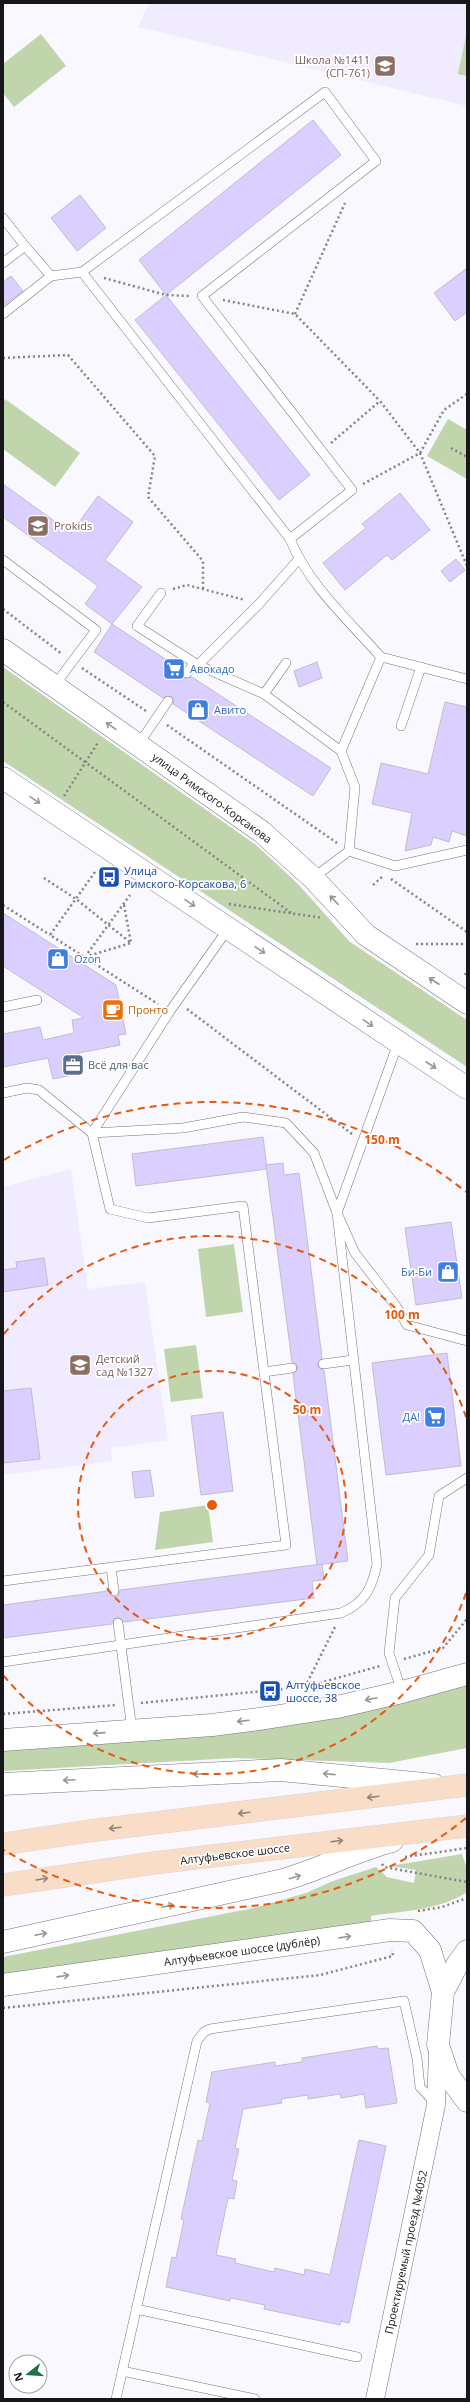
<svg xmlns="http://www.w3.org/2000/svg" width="470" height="2402" viewBox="0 0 470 2402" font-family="'Open Sans',sans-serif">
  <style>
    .built { fill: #f0ebfe }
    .green { fill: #c0d5ab }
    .building { fill: #dbcfff; stroke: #c1bec9 }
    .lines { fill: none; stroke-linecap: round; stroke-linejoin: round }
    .service-casing { stroke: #76737d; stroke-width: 10 }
    .minor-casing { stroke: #76737d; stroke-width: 19 }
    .tertiary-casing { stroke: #76737d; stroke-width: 23 }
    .secondary-casing { stroke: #76737d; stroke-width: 23 }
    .primary-casing { stroke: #d5d5d6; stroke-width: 23 }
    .path { stroke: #838287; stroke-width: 2.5; stroke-dasharray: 2 3; stroke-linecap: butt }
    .service { stroke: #fff; stroke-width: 9 }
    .minor { stroke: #fff; stroke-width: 18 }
    .tertiary { stroke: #fff; stroke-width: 22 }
    .secondary { stroke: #fff; stroke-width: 22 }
    .primary { stroke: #faddc6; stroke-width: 22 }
    .oneway { stroke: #979698 }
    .oneway2 { stroke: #948379 }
    .ring { fill: none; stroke: #e8590c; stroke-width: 2; stroke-dasharray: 7 5 }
    .labels { text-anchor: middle; stroke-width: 3.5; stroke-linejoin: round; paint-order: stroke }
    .education-label { font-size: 11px; fill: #785e54; stroke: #fff; text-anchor: start }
    .shop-label { font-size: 11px; fill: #366cbe; stroke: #fff; text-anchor: start }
    .street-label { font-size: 11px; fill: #17161a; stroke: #fff }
    .transit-label { font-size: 11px; fill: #164399; stroke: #fff; text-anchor: start }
    .food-label { font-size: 11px; fill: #c56008; stroke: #fff; text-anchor: start }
    .service-label { font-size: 11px; fill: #4e5e75; stroke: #fff; text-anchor: start }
    .centre { fill: #e8590c; stroke: #fff; stroke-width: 2 }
    .ring-label { font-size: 12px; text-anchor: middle; font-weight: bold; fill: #e8590c; stroke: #fff; stroke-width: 3.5; stroke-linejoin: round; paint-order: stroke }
  </style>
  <rect width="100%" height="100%" fill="#faf8ff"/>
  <g class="built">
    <path d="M149,3H467V106L138,27Z"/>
    <path d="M71,1169L88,1289L145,1282L168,1440L111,1448L112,1461L3,1475V1187Z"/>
  </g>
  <g class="green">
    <path d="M467,31V76L458,74Z"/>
    <path d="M41,34L66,66L14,107L3,93V64Z"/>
    <path d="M5,399L80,453L55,487L3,449V403Z"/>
    <path d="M448,419L467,430V479L427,456Z"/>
    <path d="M3,667L256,845L298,884L350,942L467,1020V1067L3,761Z"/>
    <path d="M234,1244L243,1312L206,1317L198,1249Z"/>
    <path d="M196,1345L203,1398L171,1402L164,1349Z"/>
    <path d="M208,1505L213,1542L155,1550L160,1512Z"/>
    <path d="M467,1684V1748L389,1763L235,1758L3,1771V1750Z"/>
    <path d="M462,1854L467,1869V1892C441,1910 402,1911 371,1916V1924L3,1974V1957L254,1908L306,1893L333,1881L376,1867L387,1877L414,1883L416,1870L390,1866Z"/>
  </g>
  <g class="building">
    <path d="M313,120L341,155L166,295L139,260Z"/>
    <path d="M80,195L106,228L77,251L51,218Z"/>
    <path d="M467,268V312L455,321L434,293Z"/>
    <path d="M11,276L23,291L3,306V282Z"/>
    <path d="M166,295L310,475L279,500L135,320Z"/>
    <path d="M3,484L71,533L98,496L133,522L105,560L142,587L112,624L85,604L98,586L3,517Z"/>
    <path d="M400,493L430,530L392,560L387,555L345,590L323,563L366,528L362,524Z"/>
    <path d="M456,559L465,570L450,582L441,571Z"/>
    <path d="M112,624L182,670L184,678L192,677L331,768L313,796L173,704L174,699L171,696L163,698L94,652Z"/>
    <path d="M317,662L322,678L299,687L294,671Z"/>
    <path d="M445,702L467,707V836L452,831L449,842L433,837L431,845L405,851L412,813L372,804L381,763L428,774Z"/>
    <path d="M3,913L116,985L126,1034L118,1035L120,1045L79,1053L83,1073L53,1079L48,1058L3,1067V1034L40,1027L43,1040L74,1033L72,1020L84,1018L3,966Z"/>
    <path d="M263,1137L267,1169L136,1186L132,1154Z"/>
    <path d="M283,1163L284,1175L299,1173L322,1358L317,1364L319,1368L324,1370L348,1561L317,1565L293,1374L298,1368L296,1364L292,1362L266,1165Z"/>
    <path d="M451,1222L462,1298L416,1305L405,1228Z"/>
    <path d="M44,1258L48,1285L3,1292V1270L17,1268L16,1262Z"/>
    <path d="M447,1353L461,1466L386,1475L372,1363Z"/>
    <path d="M31,1388L40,1459L3,1463V1391Z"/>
    <path d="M223,1412L233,1491L201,1495L191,1416Z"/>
    <path d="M150,1470L154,1496L135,1498L132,1472Z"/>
    <path d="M322,1564L324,1580L312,1581L314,1598L124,1622L118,1617L114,1619L112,1624L3,1638V1605L108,1591L114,1597L118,1596L120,1590Z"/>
    <path d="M377,2046L378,2049L388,2048L397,2103L366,2108L364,2094L341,2098L340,2094L308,2099V2095L281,2099L282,2103L243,2109L235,2148L239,2149L232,2180L237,2181L234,2199L228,2198L216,2255L236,2259L235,2263L274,2272L275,2268L304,2275L305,2269L330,2275L359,2140L386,2146L349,2323L341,2321L340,2325L264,2309L265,2305L231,2298L230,2301L166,2287L172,2257L176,2258L184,2220L181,2219L198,2140L202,2141L210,2103L206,2102L212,2072L275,2062V2066L302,2062V2058Z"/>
  </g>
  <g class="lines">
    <g class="service-casing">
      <g id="service">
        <path d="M3,218L25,246L3,263"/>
        <path d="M25,246L51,276"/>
        <path d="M82,272L290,539C308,584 349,621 381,657"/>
        <path d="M3,314L51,276L82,272L325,92L376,161L202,296L352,490L290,539"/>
        <path d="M3,560L96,630L54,686"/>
        <path d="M161,593L137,626L198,665L264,694L341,751L381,657L467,679"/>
        <path d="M198,665L259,604L298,560"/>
        <path d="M187,673L194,663"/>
        <path d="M264,694L286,663"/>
        <path d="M401,726L421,667"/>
        <path d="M138,745L168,701"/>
        <path d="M341,751L355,787L349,851"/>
        <path d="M313,878L349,851L395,866L467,850"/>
        <path d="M3,1007L37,1000"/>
        <path d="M3,1093L27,1088L39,1090L92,1133L110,1209L148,1218L243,1206L286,1545L3,1581"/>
        <path d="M92,1133L183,1128L243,1117L286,1123L314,1153L337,1213L355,1253L396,1306L407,1325L467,1341"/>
        <path d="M92,1133L170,1011L228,929"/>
        <path d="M323,1364L353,1360"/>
        <path d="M264,1372L292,1368"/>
        <path d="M111,1567L114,1591"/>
        <path d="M118,1623L132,1730"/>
        <path d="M3,1662L341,1613C365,1603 372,1588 377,1564L337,1213L398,1043"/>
        <path d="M402,1692L389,1653L395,1598L429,1555L439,1496L467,1478"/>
        <path d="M136,2309L357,2357"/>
        <path d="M122,2371L255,2399"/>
        <path d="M116,2399L197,2041L204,2032L210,2029L404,2001L417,2058L420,2087L436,2104"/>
      </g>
    </g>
    <g class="minor-casing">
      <path id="minor" d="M375,2399L436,2105L438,2052"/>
    </g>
    <g class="tertiary-casing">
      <g id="tertiary">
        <path d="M3,650L262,832L313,878L366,935L467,1003"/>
        <path d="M3,778L467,1088"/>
      </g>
    </g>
    <g class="secondary-casing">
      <g id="secondary">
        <path d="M3,1740L212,1725L266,1718L337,1707L402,1692L467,1674"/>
        <path d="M3,1784L281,1770L434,1785"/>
        <path d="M3,1942L279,1881C318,1871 353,1851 392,1841"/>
        <path d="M467,1951L457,1965L443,1992L438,2045L448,2075L467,2101"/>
        <path d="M3,1985L390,1930L413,1931L430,1950L443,1992"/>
      </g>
    </g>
    <g class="primary-casing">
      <g id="primary">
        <path d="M3,1844L89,1831L467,1785"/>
        <path d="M3,1885L154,1863L467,1826"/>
      </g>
    </g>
    <g class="path">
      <path d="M104,278L166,295L189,296"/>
      <path d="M223,300L295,314L380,401"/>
      <path d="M295,314L345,203"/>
      <path d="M3,358L68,355L155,456L148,497L203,561V589"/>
      <path d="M331,443L380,401L420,453L467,566"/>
      <path d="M451,448L467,457"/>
      <path d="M363,484L420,453L444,410L467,394"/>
      <path d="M173,589L187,585L245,600"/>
      <path d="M3,609L62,654"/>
      <path d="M82,668L146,711"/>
      <path d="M3,702L294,915"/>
      <path d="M167,725L337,843"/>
      <path d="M64,796L99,741"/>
      <path d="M95,872L50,935L158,1004"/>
      <path d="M44,878L76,899L131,943"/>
      <path d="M391,879L467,932"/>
      <path d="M373,885L383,876"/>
      <path d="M229,904L323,918"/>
      <path d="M3,905L50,935"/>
      <path d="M124,905L131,943"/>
      <path d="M416,944H467"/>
      <path d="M85,957L130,895"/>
      <path d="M85,957L131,943"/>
      <path d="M465,975L467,971"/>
      <path d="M187,1009L352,1134"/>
      <path d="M404,1659L443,1648L467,1619"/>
      <path d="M305,1687L335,1627"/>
      <path d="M141,1703L305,1687L380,1666"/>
      <path d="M3,1714L116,1705"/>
      <path d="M405,1857L467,1848"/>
      <path d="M382,1864L384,1867L467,1882"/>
      <path d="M418,1911L442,1907L467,1898"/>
      <path d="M3,2008L320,1975L393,1956L392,1950"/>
    </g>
    <use href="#service" class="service"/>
    <use href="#minor" class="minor"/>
    <use href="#tertiary" class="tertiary"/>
    <use href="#secondary" class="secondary"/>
    <use href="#primary" class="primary"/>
  </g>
  <defs><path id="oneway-shaft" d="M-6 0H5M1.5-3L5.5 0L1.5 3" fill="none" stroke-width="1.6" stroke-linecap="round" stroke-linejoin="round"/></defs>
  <g class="oneway">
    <use href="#oneway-shaft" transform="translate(111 726) rotate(-145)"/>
    <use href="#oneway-shaft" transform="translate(35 800) rotate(34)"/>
    <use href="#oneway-shaft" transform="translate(334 900) rotate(-133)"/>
    <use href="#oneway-shaft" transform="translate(190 903) rotate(34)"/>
    <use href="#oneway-shaft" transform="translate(260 950) rotate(34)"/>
    <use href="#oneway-shaft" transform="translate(434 981) rotate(-147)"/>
    <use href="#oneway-shaft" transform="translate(368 1023) rotate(34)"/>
    <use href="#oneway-shaft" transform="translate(431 1065) rotate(33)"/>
    <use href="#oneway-shaft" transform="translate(371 1699) rotate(168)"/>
    <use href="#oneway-shaft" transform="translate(243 1721) rotate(173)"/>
    <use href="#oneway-shaft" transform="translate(99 1733) rotate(176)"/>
    <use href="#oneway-shaft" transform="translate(199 1774) rotate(177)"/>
    <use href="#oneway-shaft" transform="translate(329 1774) rotate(-174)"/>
    <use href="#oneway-shaft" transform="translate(69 1780) rotate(177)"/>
    <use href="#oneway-shaft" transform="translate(295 1877) rotate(-17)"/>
    <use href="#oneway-shaft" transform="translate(168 1906) rotate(-12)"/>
    <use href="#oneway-shaft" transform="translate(41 1934) rotate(-12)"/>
    <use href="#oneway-shaft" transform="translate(345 1937) rotate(-8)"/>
    <use href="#oneway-shaft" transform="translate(63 1976) rotate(-8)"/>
  </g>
  <g class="oneway2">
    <use href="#oneway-shaft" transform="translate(373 1797) rotate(173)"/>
    <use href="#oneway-shaft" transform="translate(244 1813) rotate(173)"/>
    <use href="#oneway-shaft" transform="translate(115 1828) rotate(173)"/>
    <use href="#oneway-shaft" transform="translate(337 1841) rotate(-7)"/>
    <use href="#oneway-shaft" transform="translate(42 1879) rotate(-9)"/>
  </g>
  <g class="ring">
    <circle cx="212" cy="1505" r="134"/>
    <path d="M466 1593A269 269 0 0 1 4 1676M4 1334A269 269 0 0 1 466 1417"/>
    <path d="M466 1818A403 403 0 0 1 4 1850M4 1160A403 403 0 0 1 466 1192"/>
  </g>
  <defs>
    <g id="school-square" transform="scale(1.15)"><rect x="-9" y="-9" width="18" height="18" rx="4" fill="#8d6e63" stroke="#fff"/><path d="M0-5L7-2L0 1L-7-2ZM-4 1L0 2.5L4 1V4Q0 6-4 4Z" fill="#fff"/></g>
    <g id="supermarket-square" transform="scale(1.15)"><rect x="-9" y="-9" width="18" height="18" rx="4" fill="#3f7fe0" stroke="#fff"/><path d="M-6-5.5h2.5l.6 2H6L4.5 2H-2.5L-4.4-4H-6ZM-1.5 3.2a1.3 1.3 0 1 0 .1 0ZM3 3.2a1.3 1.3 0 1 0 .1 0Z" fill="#fff"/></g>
    <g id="shop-square" transform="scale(1.15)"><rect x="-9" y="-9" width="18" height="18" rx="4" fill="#3f7fe0" stroke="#fff"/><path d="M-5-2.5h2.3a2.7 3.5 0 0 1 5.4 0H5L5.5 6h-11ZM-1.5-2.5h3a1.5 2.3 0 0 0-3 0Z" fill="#fff"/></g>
    <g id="bus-square" transform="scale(1.15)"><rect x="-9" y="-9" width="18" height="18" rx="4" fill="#1a4fb4" stroke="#fff"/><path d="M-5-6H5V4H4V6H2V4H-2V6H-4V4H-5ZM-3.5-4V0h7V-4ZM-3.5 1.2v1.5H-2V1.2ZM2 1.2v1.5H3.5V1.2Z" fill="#fff"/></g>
    <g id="cafe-square" transform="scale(1.15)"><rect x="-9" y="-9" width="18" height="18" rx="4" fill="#e8710a" stroke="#fff"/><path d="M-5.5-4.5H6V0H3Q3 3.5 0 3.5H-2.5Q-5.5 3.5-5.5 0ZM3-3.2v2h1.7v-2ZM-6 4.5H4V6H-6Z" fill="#fff"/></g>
    <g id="office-square" transform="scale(1.15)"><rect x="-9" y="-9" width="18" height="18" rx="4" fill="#5c6f8a" stroke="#fff"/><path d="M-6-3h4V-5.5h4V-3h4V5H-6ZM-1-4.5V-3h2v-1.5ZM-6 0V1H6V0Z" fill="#fff"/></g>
  </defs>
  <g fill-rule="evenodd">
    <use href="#school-square" x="385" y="66"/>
    <use href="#school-square" x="38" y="526"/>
    <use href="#supermarket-square" x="174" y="669"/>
    <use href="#shop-square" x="198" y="710"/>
    <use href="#bus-square" x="109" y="877"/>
    <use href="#shop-square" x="58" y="959"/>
    <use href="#cafe-square" x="113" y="1010"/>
    <use href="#office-square" x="73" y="1065"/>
    <use href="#shop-square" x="448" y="1272"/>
    <use href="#school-square" x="80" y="1365"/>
    <use href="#supermarket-square" x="435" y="1417"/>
    <use href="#bus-square" x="270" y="1691"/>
  </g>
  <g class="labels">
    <g class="education-label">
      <text x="370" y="64" text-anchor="end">Школа №1411<tspan x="370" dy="13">(СП-761)</tspan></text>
      <text x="54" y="530">Prokids</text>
      <text x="96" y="1363">Детский<tspan x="96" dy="13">сад №1327</tspan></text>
    </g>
    <g class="shop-label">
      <text x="190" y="673">Авокадо</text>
      <text x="214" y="714">Авито</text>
      <text x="74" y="963">Ozon</text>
      <text x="432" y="1276" text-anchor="end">Би-Би</text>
      <text x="420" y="1421" text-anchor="end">ДА!</text>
    </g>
    <g class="street-label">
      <text transform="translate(212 798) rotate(36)" y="4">улица Римского-Корсакова</text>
      <text transform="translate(235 1854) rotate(-7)" y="4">Алтуфьевское шоссе</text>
      <text transform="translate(242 1951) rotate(-8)" y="4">Алтуфьевское шоссе (дублёр)</text>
      <text transform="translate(406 2252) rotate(-78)" y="4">Проектируемый проезд №4052</text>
    </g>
    <g class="transit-label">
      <text x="124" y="875">Улица<tspan x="124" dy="13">Римского-Корсакова, 6</tspan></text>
      <text x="286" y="1689">Алтуфьевское<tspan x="286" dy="13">шоссе, 38</tspan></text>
    </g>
    <g class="food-label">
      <text x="128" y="1014">Пронто</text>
    </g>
    <g class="service-label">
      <text x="88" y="1069">Всё для вас</text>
    </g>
  </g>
  <circle cx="212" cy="1505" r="6" class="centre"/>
  <g class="ring-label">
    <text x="382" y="1144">150 m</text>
    <text x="402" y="1319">100 m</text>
    <text x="307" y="1414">50 m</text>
  </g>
  <rect width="470" height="2402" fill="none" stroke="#17161a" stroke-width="8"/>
  <g transform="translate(28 2374) rotate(253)"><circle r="19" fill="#ffffff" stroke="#a2a2a3"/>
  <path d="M0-3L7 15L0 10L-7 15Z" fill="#1d7346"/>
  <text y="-6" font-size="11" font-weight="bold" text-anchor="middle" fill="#17161a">N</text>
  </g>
</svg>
